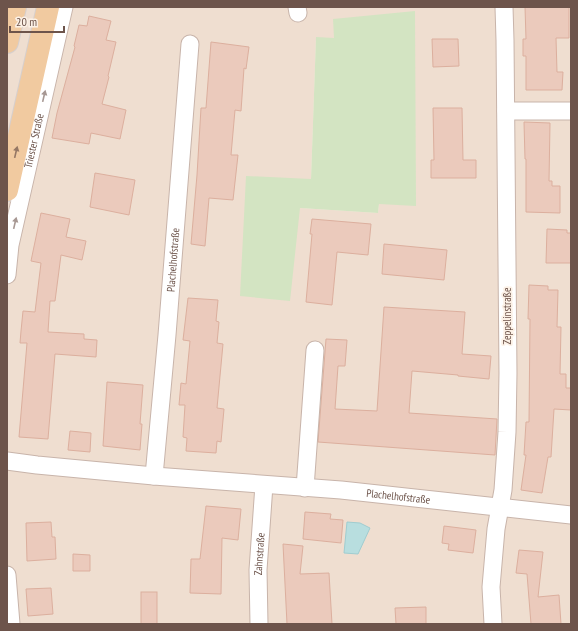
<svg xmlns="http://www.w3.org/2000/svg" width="578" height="631" viewBox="0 0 578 631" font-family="'PT Sans Narrow',sans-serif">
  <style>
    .residential { fill: #efded0; fill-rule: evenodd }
    .green { fill: #d3e4c2 }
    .water { fill: #b8dedf; stroke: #a0cdd0 }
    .building { fill: #ebcabc; stroke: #dcaf9e }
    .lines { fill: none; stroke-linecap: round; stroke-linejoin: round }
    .minor-casing { stroke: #c8b4aa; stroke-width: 19 }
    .primary-casing { stroke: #d6cfcd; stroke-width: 24 }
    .minor { stroke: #fff; stroke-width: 17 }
    .primary { stroke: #f1caa0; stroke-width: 22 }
    .oneway { fill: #a79893 }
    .oneway2 { fill: #957764 }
    .labels { text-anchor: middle; stroke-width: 3.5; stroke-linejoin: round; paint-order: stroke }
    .street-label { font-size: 11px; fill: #6d544b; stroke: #fcf1e6 }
  </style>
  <rect width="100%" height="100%" fill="#f9ede1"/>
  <path class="residential" d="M7,7H571V624H7ZM334,19L379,204L378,213L300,208L311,179L316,38H334Z"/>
  <path class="green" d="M415,11L416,206L379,204L378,213L300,208L290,301L240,296L246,176L311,179L316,37L334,38L333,19Z"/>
  <path class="water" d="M347,522L360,523L370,528L358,554L344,553Z"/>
  <g class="building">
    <path d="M525,7H569V38H556L557,72H563L562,90H526V56H523V39H526Z"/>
    <path d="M89,16L111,21L106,40L116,42L108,76L109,77L102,104L126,110L120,139L91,133L89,144L52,138L57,113L75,47L74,46L79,25L87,26Z"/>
    <path d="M432,39H458L459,66L433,67Z"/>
    <path d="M211,42L249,47L246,69L244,68L241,111L235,110L231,155H238L233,200L209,198L205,246L191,244L197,175L201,108H206Z"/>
    <path d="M433,108H462L463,160H476V178H431V160H434Z"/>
    <path d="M524,122L550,123L549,181H552V186H560V213L526,212V159H525Z"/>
    <path d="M95,173L135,180L129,215L90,207Z"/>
    <path d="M41,213L70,219L66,237L86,241L82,260L61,255L55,301H50L48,332L84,334V339L97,340L96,357L55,354L48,439L19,437L27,343H20L21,331L23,311L35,312L41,263L31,261Z"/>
    <path d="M312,219L371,224L368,255L337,252L332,305L306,302L312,234H310Z"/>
    <path d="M547,229L567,230V233H571V263H546Z"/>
    <path d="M384,244L447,250L444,280L382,274Z"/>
    <path d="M529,285L548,286V290H558L557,327H561L560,374H566V388H571V410L554,409L551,457H548L542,493L521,490L526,455H524L526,422H529L530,319H528Z"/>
    <path d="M188,298L218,300L216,321L219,322L217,343L223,344L217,408L224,409L221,442L217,441L216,453L186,451L187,438L183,437L185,405H179L181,383L186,384L188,362L190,341L183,340Z"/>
    <path d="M384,307L465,312L462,354L491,356L489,379L458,376V375L412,371L409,413L497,419L495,455L318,442L326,339L347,340L345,366H338L335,409L377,411Z"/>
    <path d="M107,382L143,385L140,424H142L140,450L103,446Z"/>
    <path d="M70,431L91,433L90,452L68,450Z"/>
    <path d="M206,506L241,509L238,540L222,538L221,594L190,593L191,559H200Z"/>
    <path d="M305,512L331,514L330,519L343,520L341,543L303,539Z"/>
    <path d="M51,522L52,537H55L56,559L27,561L26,523Z"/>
    <path d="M444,526L476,530L473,553L448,550L449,544L442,543Z"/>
    <path d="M283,544L303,546L300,574L329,573L332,624H287Z"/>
    <path d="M519,550L543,552L538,597L559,595L561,624H531L527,574L516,573Z"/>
    <path d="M73,554L90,555V571H73Z"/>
    <path d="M51,588L53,614L28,616L26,589Z"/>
    <rect x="141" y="592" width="16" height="32"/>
    <path d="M426,607V624H396L395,608Z"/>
  </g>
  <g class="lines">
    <g class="minor-casing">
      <g id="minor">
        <path d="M297,7L298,13"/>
        <path d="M506,111H571"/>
        <path id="s1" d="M7,275L10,245L64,7"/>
        <path id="s2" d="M7,461L37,465L154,476L341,490L571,515"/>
        <path id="s3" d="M154,476L167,335L190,44"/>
        <path d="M305,488L315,350"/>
        <path d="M7,575L11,624"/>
        <path id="s4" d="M259,624L258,570L264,485"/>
        <path d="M493,624L491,587L496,529L503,490L507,432L508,373L505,40L504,7"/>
      </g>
    </g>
    <g class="primary-casing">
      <g id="primary">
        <path d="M7,42L15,7"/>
        <path d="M7,190L48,7"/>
      </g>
    </g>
    <use href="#minor" class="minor"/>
    <use href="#primary" class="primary"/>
  </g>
  <defs><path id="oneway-solid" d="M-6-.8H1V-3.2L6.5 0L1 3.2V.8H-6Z"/></defs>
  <g class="oneway">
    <use href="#oneway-solid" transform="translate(44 96) rotate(-77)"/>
    <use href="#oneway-solid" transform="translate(15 223) rotate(-77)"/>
  </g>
  <use class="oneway2" href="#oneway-solid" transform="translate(16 152) rotate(-77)"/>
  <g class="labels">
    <g class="street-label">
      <text dy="4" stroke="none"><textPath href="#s1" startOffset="137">Triester Straße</textPath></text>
      <text dy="4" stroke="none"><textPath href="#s3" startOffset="217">Plachelhofstraße</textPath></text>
      <text transform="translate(507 316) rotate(-90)" y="4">Zeppelinstraße</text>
      <text dy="4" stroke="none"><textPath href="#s2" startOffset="393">Plachelhofstraße</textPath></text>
      <text dy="4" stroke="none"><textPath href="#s4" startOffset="70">Zahnstraße</textPath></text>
    </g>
  </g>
  <rect width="578" height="631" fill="none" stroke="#6d544b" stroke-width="16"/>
  <path d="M10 26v6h54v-6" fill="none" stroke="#6d544b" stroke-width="2"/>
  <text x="16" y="26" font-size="12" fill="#6d544b" stroke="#fcf1e6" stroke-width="3" paint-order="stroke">20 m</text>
</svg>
